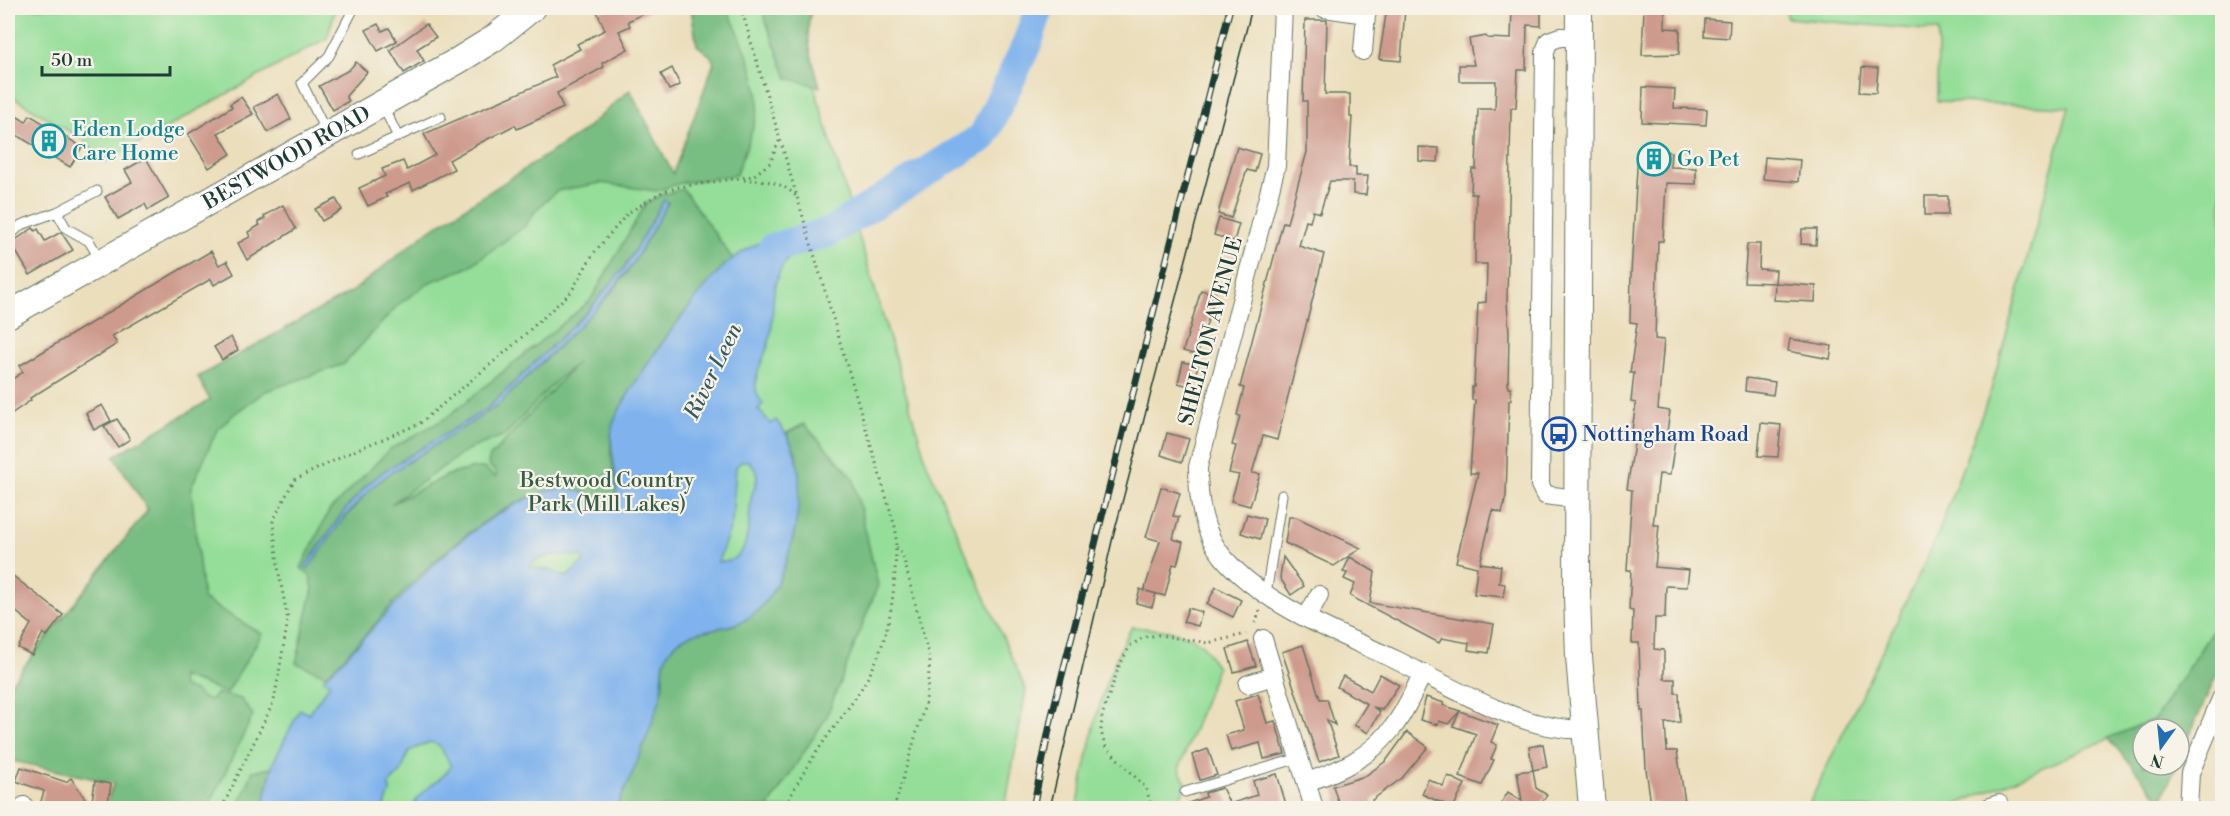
<svg xmlns="http://www.w3.org/2000/svg" width="2230" height="816" viewBox="0 0 2230 816" font-family="'Libre Bodoni',serif">
  <style>
    .green { fill: #95de99; stroke: #5a8e66; stroke-width: 1.5 }
    .forest { fill: #78bd81; stroke: #4c7d5a; stroke-width: 1.5; fill-rule: evenodd }
    .water { fill: #80b3ed; stroke: #507890; stroke-width: 1.5; fill-rule: evenodd }
    .lines { fill: none; stroke-linecap: round; stroke-linejoin: round }
    .river { stroke: #80b3ed; stroke-width: 30 }
    .building { fill: #ce9a8d }
    .lane-casing { stroke: #667563; stroke-width: 11 }
    .street-casing { stroke: #667563; stroke-width: 20 }
    .secondary-casing { stroke: #667563; stroke-width: 28 }
    .path { stroke: #667563; stroke-width: 3; stroke-dasharray: 1.5 4.5; stroke-linecap: butt }
    .lane { stroke: #fff; stroke-width: 9 }
    .street { stroke: #fff; stroke-width: 18 }
    .secondary { stroke: #fff; stroke-width: 26 }
    .tram { stroke: #1f3d34; stroke-width: 1.5 }
    .rail-casing { stroke: #1f3d34; stroke-width: 7 }
    .rail { stroke: #f7f3e8; stroke-width: 4.5; stroke-dasharray: 14; stroke-linecap: butt }
    .labels { text-anchor: middle; stroke-width: 4.5; stroke-linejoin: round; paint-order: stroke }
    .culture-label { font-size: 21px; fill: #0d838f; stroke: #f7f3e8; text-anchor: start }
    .street-label { font-size: 21px; fill: #1f3d34; stroke: #f7f3e8 }
    .transit-label { font-size: 21px; fill: #164399; stroke: #f7f3e8; text-anchor: start }
    .park-label { font-size: 21px; fill: #375d48; stroke: #f7f3e8 }
    .water-label { font-size: 22px; font-style: italic; fill: #375a62; stroke: #f7f3e8 }
  </style>
  <rect width="100%" height="100%" fill="#f7f3e8"/>
  <filter id="ink" filterUnits="userSpaceOnUse"><feTurbulence type="fractalNoise" baseFrequency=".0167" numOctaves="2"/><feDisplacementMap in="SourceGraphic" scale="12" xChannelSelector="R" yChannelSelector="G"/><feConvolveMatrix kernelMatrix="1 2 1 2 8 2 1 2 1" color-interpolation-filters="sRGB"/></filter>
  <filter id="wash" filterUnits="userSpaceOnUse"><feTurbulence type="fractalNoise" baseFrequency=".008" numOctaves="4" result="noise"/><feDisplacementMap in="SourceGraphic" scale="24" xChannelSelector="R" yChannelSelector="G"/><feGaussianBlur stdDeviation="1.35" result="paint"/><feColorMatrix in="noise" values="0 0 0 0 0 0 0 0 0 0 0 0 0 0 0 0 0 1.4 0 .05"/><feComposite in="paint" operator="in"/></filter>
  <g filter="url(#wash)">
    <rect width="100%" height="100%" fill="#ebdebb"/>
    <g class="green">
      <path d="M8,8H336L327,38L105,162L84,140L8,94Z"/>
      <path d="M691,8H791L927,464L1026,690L1005,808H105L114,783L8,760V687L148,510L115,457L210,400L198,377L353,291L426,233L581,133L630,90L673,174L714,63L711,56L697,45Z"/>
      <path d="M1787,8H2222V605L2211,633L2155,719L1948,808H1807L1937,537L1991,390L2069,107L1937,101L1938,31L1787,18Z"/>
      <path d="M1132,627C1155,629 1187,629 1204,647C1209,653 1213,661 1217,668L1179,769L1186,783L1179,802L1165,806L1164,808H1077C1089,747 1100,681 1132,627Z"/>
    </g>
    <g class="forest">
      <path d="M691,8H726C739,31 759,77 758,104C758,121 742,157 736,175L681,183L656,191L601,183L557,191L536,210L525,226L467,268L430,282L398,305L344,364L266,391L234,414L217,430L191,488L203,599L262,634L227,693L181,676L182,687L195,691L204,699H212L217,693L241,699L253,715L208,808H105L114,783L8,760V687L148,510L114,456L210,400L198,377L353,291L426,233L581,133L630,90L673,174L714,63L711,56L697,45Z"/>
      <path d="M761,8H812C803,36 812,59 820,87L787,78Z"/>
      <path d="M683,189L733,259C706,278 622,393 613,425C607,446 614,471 617,493L615,500L608,503C599,500 588,492 578,491C528,481 462,536 427,568C391,601 363,642 326,675L296,663L313,588L310,576L301,568L329,511L390,449L446,418L590,301L646,203L661,195ZM664,200L668,203L632,265L613,291L557,348L496,407L390,473L370,489L313,555L345,510L366,486L384,471L487,409L588,311L625,267ZM577,363L490,457L488,464L497,474L495,477L484,468H474L448,475L391,504L467,450L505,435L556,381Z"/>
      <path d="M804,424L853,477L878,585L826,718L768,808H616C629,783 638,755 648,728C652,716 659,702 662,689C665,675 660,663 670,650C689,624 723,634 748,618C790,592 806,499 796,454C794,447 789,440 787,433Z"/>
      <path d="M2222,605V662L2179,759V729H2143V765H2177L2161,800L2108,738L2155,719L2211,633Z"/>
      <path d="M272,768L263,808H238L253,771Z"/>
    </g>
    <g class="water">
      <path d="M664,200L668,202L632,265L598,307L496,407L390,473L370,489L343,519L308,569L305,567L345,510L366,486L384,471L487,409L588,311L625,267Z"/>
      <path d="M800,228L809,252L789,258C767,281 776,310 770,338C767,354 757,366 756,383C755,392 758,397 763,404L758,409L771,424L776,420C787,433 795,448 798,465C805,507 787,595 747,619C722,634 689,624 669,651C659,666 665,682 660,699C648,736 633,774 616,808H412C422,785 442,783 451,766L439,745L430,742L409,751L401,772L389,784L390,792L384,808H263L273,763L300,709L308,714L330,684L323,679C387,621 434,546 513,506C530,497 544,489 565,489C580,488 594,498 608,503L615,500C621,478 608,452 612,428C618,399 705,280 730,261C751,244 774,236 800,228ZM742,461H749L757,472C758,480 755,487 752,494C746,518 756,562 718,562L732,523L736,467ZM553,555L582,556L584,561L567,577L550,570L529,567L536,560Z"/>
    </g>
    <g class="lines">
      <path class="river" d="M770,253L773,248L829,232L983,137L1027,44L1039,8"/>
    </g>
    <g id="blocks">
      <g class="building">
        <path d="M607,8H655L628,21L630,26L619,31L628,49L602,63L604,67L557,93L563,108L517,129L515,125L476,145L449,160L454,169L413,190L410,183L385,194L387,197L368,206L359,188L385,176L382,169L403,161L407,170L435,155L424,134L556,77L550,65L580,49L577,44L605,30L597,12Z"/>
        <path d="M1387,8H1405L1401,61L1379,59Z"/>
        <path d="M1512,8H1541V26L1527,25L1526,70H1518L1516,108H1511L1507,302L1509,333L1508,388H1511V400H1509L1506,496L1502,513L1493,510L1480,563L1501,566L1499,583L1505,584L1503,597L1474,594L1477,567L1456,562L1478,473H1470L1475,400H1472V387H1474L1478,303L1486,302L1487,264H1475L1476,194H1471L1472,169H1476L1478,109H1495L1496,81H1459V65H1474L1469,39L1486,36L1487,38L1511,39Z"/>
        <path d="M1644,8H1665V28L1680,29L1679,54L1642,55Z"/>
        <path d="M1705,19L1730,21L1729,38L1704,36Z"/>
        <path d="M1305,20H1327L1325,94H1350V117H1352L1349,167H1356V176H1368L1366,195L1353,194V181H1330L1320,213L1313,211L1310,222L1306,221L1299,246L1324,254L1277,440L1263,436L1252,473L1260,474L1250,506L1231,501L1239,475L1229,473L1236,446L1232,445L1240,416L1237,415L1244,388L1240,387L1283,222L1287,223L1307,152V101H1303Z"/>
        <path d="M378,24L382,31L389,28L397,41L378,51L366,30Z"/>
        <path d="M426,24L436,37L417,49L424,61L404,73L390,50Z"/>
        <path d="M356,62L367,72L346,96L349,101L333,110L319,86L349,70Z"/>
        <path d="M1862,67L1878,68L1876,93L1860,92Z"/>
        <path d="M672,68L680,85L669,90L661,74Z"/>
        <path d="M1643,87L1675,89L1674,108L1707,109L1706,125L1642,122Z"/>
        <path d="M278,94L291,119L268,132L254,107Z"/>
        <path d="M241,97L253,114L218,133L231,154L209,168L188,134L232,107L230,104Z"/>
        <path d="M8,111L26,122L30,115L82,147L70,167L8,130Z"/>
        <path d="M1237,147L1260,154L1255,172L1247,170L1231,218L1218,214Z"/>
        <path d="M1419,147L1439,148L1438,162L1419,161Z"/>
        <path d="M1638,150L1671,152L1670,167L1696,168V184L1666,183L1663,241H1658L1655,339L1664,340L1658,409L1670,411L1666,439L1675,440L1670,475L1659,474L1653,525H1659L1655,567L1689,570L1687,587L1666,586L1665,618H1655L1654,649L1664,650V679H1675V693H1679L1680,722L1665,723L1667,751H1677L1686,808H1657V803L1651,804L1646,769L1643,711H1641L1639,643H1632L1633,611L1629,610L1631,570H1627L1632,490L1627,489L1636,431L1632,430L1636,403L1631,402L1634,373H1630L1637,323L1630,322L1631,274Z"/>
        <path d="M1765,157L1800,160L1798,182L1763,179Z"/>
        <path d="M146,158L169,198L148,210L145,204L118,219L105,197L132,182L125,170Z"/>
        <rect x="1925" y="196" width="23" height="19"/>
        <path d="M336,199L342,210L322,221L315,209Z"/>
        <path d="M283,205L296,229L247,260L238,243L250,237L248,232L260,225L258,222L265,218L264,216Z"/>
        <path d="M1219,218L1239,224L1234,241L1214,235Z"/>
        <path d="M33,228L35,231L38,229L45,241L61,232L73,250L30,275L11,243Z"/>
        <path d="M1802,229H1817L1816,245L1801,244Z"/>
        <path d="M1747,244H1760L1759,269L1776,270L1775,283L1744,282Z"/>
        <path d="M211,251L219,265L227,261L234,274L214,285L211,279L112,336L117,344L30,398L31,400L8,416V382L23,372L19,366Z"/>
        <path d="M1775,283L1816,286L1815,302L1774,300Z"/>
        <path d="M1201,290L1216,294L1197,355L1183,351Z"/>
        <path d="M231,337L238,350L222,360L214,347Z"/>
        <path d="M1790,339L1832,346L1830,359L1788,351Z"/>
        <path d="M1183,362L1198,365L1192,387L1178,383Z"/>
        <path d="M1746,378L1775,382L1773,395L1745,391Z"/>
        <path d="M102,405L111,421L94,430L86,413Z"/>
        <path d="M117,419L130,439L118,447L104,426Z"/>
        <path d="M1761,423L1781,425L1778,457L1758,456Z"/>
        <path d="M1167,433L1189,439L1182,462L1161,455Z"/>
        <path d="M1161,487L1180,493L1173,516L1179,517L1173,539L1183,542L1177,565L1173,564L1165,596L1146,591L1156,594L1152,607L1136,603L1140,589L1144,591L1160,541L1146,537Z"/>
        <path d="M1247,514L1265,519L1260,539L1241,533Z"/>
        <path d="M1289,517H1296L1361,548L1334,566L1285,543Z"/>
        <path d="M1283,557L1304,586L1291,595L1280,578Z"/>
        <path d="M1350,557L1375,572L1370,603L1494,624L1489,653L1468,650L1469,643L1442,638L1439,643L1350,596L1355,584L1344,579L1347,573L1343,572Z"/>
        <path d="M8,572L63,615L47,636L43,633L32,655L18,648L31,624L8,605Z"/>
        <path d="M1216,587L1241,600L1233,617L1207,604Z"/>
        <path d="M1188,608L1202,612L1198,626L1183,622Z"/>
        <path d="M1248,642L1256,666L1234,672L1227,649Z"/>
        <path d="M1303,645L1320,699H1327L1335,725L1327,720L1339,755L1319,762L1282,652Z"/>
        <path d="M1380,674L1399,685L1382,710L1373,707L1380,712L1368,733L1354,725L1367,704L1337,687L1343,676L1371,691Z"/>
        <path d="M1258,694L1267,723L1275,721L1285,754L1264,759L1260,743L1231,751L1226,735L1244,730L1235,701Z"/>
        <path d="M1426,697L1444,703L1443,705L1460,711L1448,724L1439,721L1438,725L1420,720Z"/>
        <path d="M1460,711L1498,725L1491,742L1497,745L1491,759L1494,760L1482,785L1460,777L1476,734L1453,726Z"/>
        <path d="M1407,732L1428,747L1402,778L1372,800L1374,808H1358L1357,804L1340,808L1333,786L1365,776L1386,761Z"/>
        <path d="M1543,744L1547,767L1533,770L1529,747Z"/>
        <path d="M1208,749L1217,775L1200,780L1192,755Z"/>
        <path d="M21,767L66,782L71,778L91,807L95,781L111,784L107,808H39L44,791L16,781Z"/>
        <path d="M1533,770L1536,788L1547,795L1538,808H1498L1508,792L1522,801L1517,772Z"/>
        <path d="M1277,774L1287,808H1181L1180,806L1206,797L1205,793L1222,788L1230,804L1257,795L1253,781Z"/>
        <path d="M1448,776L1465,784L1453,808L1422,794L1428,779L1443,786Z"/>
      </g>
    </g>
  </g>
  <g filter="url(#ink)">
    <use href="#blocks" fill-opacity="0" stroke="#667563" stroke-width="1.5"/>
    <g class="lines">
      <g class="lane-casing">
        <g id="lane">
          <path d="M383,106L398,137"/>
          <path d="M326,132L302,83L329,56L354,8"/>
          <path d="M359,154L441,117"/>
          <path d="M57,212L66,228L89,241L101,261"/>
          <path d="M8,237L21,225L57,212L97,191"/>
          <path d="M1266,594L1282,495"/>
          <path d="M1185,792L1299,758"/>
        </g>
      </g>
      <g class="street-casing">
        <g id="street">
          <path d="M1283,8L1276,166L1198,467C1198,498 1202,532 1223,557C1264,606 1341,634 1398,661C1432,678 1466,697 1501,711C1525,721 1558,731 1585,729"/>
          <path d="M1324,8L1366,14"/>
          <path d="M1363,51L1366,14L1370,8"/>
          <path d="M1576,499L1545,495L1540,485L1545,51L1549,41L1560,37H1578"/>
          <path d="M1307,617L1319,595"/>
          <path d="M1263,639L1314,808"/>
          <path d="M1248,684L1274,676"/>
          <path d="M1307,782C1339,771 1368,758 1390,731C1404,715 1413,692 1423,673"/>
          <path d="M23,808L24,806"/>
          <path d="M1988,808L1999,804"/>
          <path d="M2188,808L2190,773L2222,697"/>
        </g>
      </g>
      <g class="secondary-casing">
        <g id="secondary">
          <path d="M1579,8L1577,595L1579,657L1592,808"/>
          <path id="s1" d="M8,315L459,60L493,39L532,8"/>
        </g>
      </g>
      <g class="path">
        <path d="M741,8L896,530C896,574 894,615 878,656C864,692 837,721 816,753C804,770 794,790 784,808"/>
        <path d="M744,180C764,180 781,181 796,196"/>
        <path d="M1255,623L1260,610"/>
        <path d="M222,808L274,701L288,620L279,574L273,521L294,480L358,449L419,424L510,348L571,292L593,254L628,213L660,193L679,187L753,176L770,163L779,141"/>
        <path d="M894,808L926,701L930,661L903,556L897,547"/>
        <path d="M1152,808L1146,788L1105,746L1101,731L1102,716L1119,666L1130,646L1144,637L1158,635L1208,643L1246,634"/>
      </g>
      <use href="#lane" class="lane"/>
      <use href="#street" class="street"/>
      <use href="#secondary" class="secondary"/>
      <path class="tram" d="M1050,808L1112,541L1252,8"/>
      <g class="rail-casing">
        <path id="rail" d="M1033,808L1052,715L1230,8"/>
      </g>
      <use href="#rail" class="rail"/>
    </g>
  </g>
  <defs>
    <g id="building-ring" transform="scale(1.725)"><circle r="9.5" fill="#f7f3e8" stroke="#0f9aa8" stroke-width="1.5"/><path d="M-4-6H4V6H1V3H-1V6H-4ZM-2.5-4.3h1.7v1.8h-1.7ZM.8-4.3h1.7v1.8H.8ZM-2.5-1h1.7V.8h-1.7ZM.8-1h1.7V.8H.8Z" fill="#0f9aa8"/></g>
    <g id="bus-ring" transform="scale(1.725)"><circle r="9.5" fill="#f7f3e8" stroke="#1a4fb4" stroke-width="1.5"/><path d="M-5-6H5V4H4V6H2V4H-2V6H-4V4H-5ZM-3.5-4V0h7V-4ZM-3.5 1.2v1.5H-2V1.2ZM2 1.2v1.5H3.5V1.2Z" fill="#1a4fb4"/></g>
  </defs>
  <g fill-rule="evenodd">
    <use href="#building-ring" x="49" y="141"/>
    <use href="#building-ring" x="1654" y="159"/>
    <use href="#bus-ring" x="1559" y="434"/>
  </g>
  <g class="labels">
    <g class="culture-label">
      <text x="72" y="136">Eden Lodge<tspan x="72" dy="24">Care Home</tspan></text>
      <text x="1677" y="166">Go Pet</text>
    </g>
    <g class="street-label">
      <text dy="7" stroke="none"><textPath href="#s1" startOffset="320">BESTWOOD ROAD</textPath></text>
      <text transform="translate(1210 331) rotate(-75)" y="7">SHELTON AVENUE</text>
    </g>
    <g class="transit-label">
      <text x="1582" y="441">Nottingham Road</text>
    </g>
    <g class="park-label">
      <text x="607" y="487">Bestwood Country<tspan x="607" dy="24">Park (Mill Lakes)</tspan></text>
    </g>
    <g class="water-label">
      <text transform="translate(712 371) rotate(-64)" y="8">River Leen</text>
    </g>
  </g>
  <rect width="2230" height="816" fill="none" stroke="#f7f3e8" stroke-width="30"/>
  <g transform="translate(2161 747) rotate(195)"><circle r="28" fill="#f7f3e8" stroke="#a1aaa0" stroke-width="1.5"/>
  <path d="M0-4.5L10 22L0 15L-10 22Z" fill="#1f6fb2"/>
  <text y="-9" font-size="16" font-weight="bold" text-anchor="middle" fill="#1f3d34">N</text>
  </g>
  <path d="M42 66v9h128v-9" fill="none" stroke="#1f3d34" stroke-width="3"/>
  <text x="51" y="66" font-size="18" fill="#1f3d34" stroke="#f7f3e8" stroke-width="4.5" paint-order="stroke">50 m</text>
</svg>
